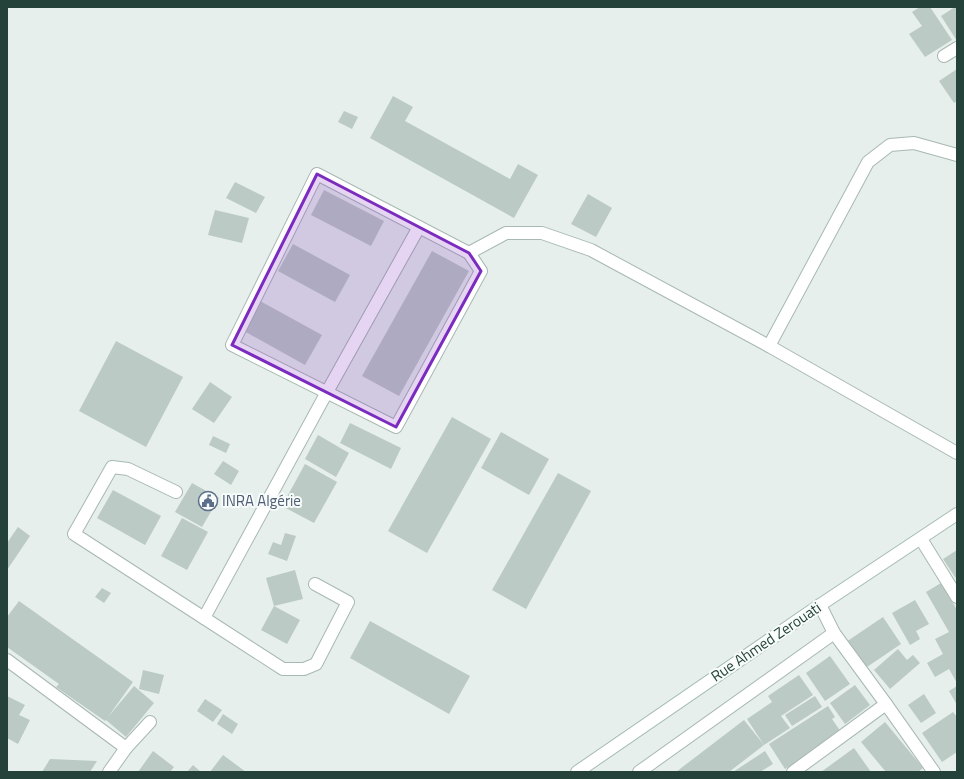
<svg xmlns="http://www.w3.org/2000/svg" width="964" height="779" viewBox="0 0 964 779" font-family="'Titillium Web',sans-serif">
  <style>
    .building { fill: #bbcac4 }
    .lines { fill: none; stroke-linecap: round; stroke-linejoin: round }
    .street-casing { stroke: #a8b8b2; stroke-width: 14 }
    .secondary-casing { stroke: #a4bbb3; stroke-width: 14 }
    .street { stroke: #fff; stroke-width: 12 }
    .secondary { stroke: #fff; stroke-width: 12 }
    .marked { fill: #7b2cbf; fill-opacity: 0.2; stroke: #7b2cbf; stroke-width: 3; stroke-linejoin: round }
    .labels { text-anchor: middle; stroke-width: 4; stroke-linejoin: round; paint-order: stroke }
    .service-label { font-size: 15px; fill: #4e5e75; stroke: #f7fbf9; text-anchor: start }
    .street-label { font-size: 15px; fill: #24423a; stroke: #f7fbf9 }
  </style>
  <rect width="100%" height="100%" fill="#e6efeb"/>
  <g class="building">
    <path d="M920,7H930L952,40L925,57L909,34L922,26L912,12Z"/>
    <path d="M955,7H957V41L941,16Z"/>
    <path d="M957,69V101L954,103L939,81Z"/>
    <path d="M393,96L413,107L405,121L510,179L518,164L538,175L514,218L370,138Z"/>
    <path d="M344,111L358,117L352,129L338,122Z"/>
    <path d="M235,182L265,197L256,213L226,198Z"/>
    <path d="M324,190L384,221L371,246L311,215Z"/>
    <path d="M588,194L612,208L596,237L571,224Z"/>
    <path d="M215,210L249,218L242,243L208,235Z"/>
    <path d="M293,244L350,275L335,302L278,271Z"/>
    <path d="M432,251L469,271L399,396L362,376Z"/>
    <path d="M260,301L322,335L305,365L244,331Z"/>
    <path d="M116,341L183,377L146,447L79,411Z"/>
    <path d="M210,382L232,397L214,423L192,409Z"/>
    <path d="M452,417L491,439L427,553L388,531Z"/>
    <path d="M350,423L401,448L391,469L340,443Z"/>
    <path d="M501,432L549,459L529,495L481,468Z"/>
    <path d="M318,435L349,453L336,477L305,459Z"/>
    <path d="M213,436L230,444L226,453L209,445Z"/>
    <path d="M223,461L239,471L231,485L214,474Z"/>
    <path d="M305,464L337,482L314,523L282,506Z"/>
    <path d="M558,473L591,491L526,609L492,590Z"/>
    <path d="M192,483L219,498L202,527L175,512Z"/>
    <path d="M113,490L161,516L145,545L97,518Z"/>
    <path d="M182,518L208,532L187,570L161,556Z"/>
    <path d="M18,527L30,536L7,570V543Z"/>
    <path d="M285,533L296,536L287,561L268,554L273,542L281,545Z"/>
    <path d="M957,550V580L943,559Z"/>
    <path d="M295,570L303,599L274,606L300,620L287,644L261,630L274,606L266,578Z"/>
    <path d="M941,583L957,610V683L949,669L935,677L927,663L943,654L935,639L949,632L926,592Z"/>
    <path d="M102,588L111,593L104,603L95,597Z"/>
    <path d="M915,600L929,624L916,631L920,639L910,645L892,613Z"/>
    <path d="M19,601L133,682L108,717L134,686L154,703L126,737L106,720L105,721L56,687L59,684L7,647V617Z"/>
    <path d="M883,617L901,644L864,669L846,642Z"/>
    <path d="M370,621L470,676L449,714L350,658Z"/>
    <path d="M898,649L907,660L913,655L920,663L890,689L874,670Z"/>
    <path d="M830,656L850,684L825,701L806,673Z"/>
    <path d="M143,670L164,675L159,694L139,689Z"/>
    <path d="M799,675L813,695L781,716L790,728L764,745L747,719L772,702L768,696Z"/>
    <path d="M855,685L870,705L845,724L830,703Z"/>
    <path d="M957,686V705L949,691Z"/>
    <path d="M924,694L936,713L921,723L908,705Z"/>
    <path d="M7,696L25,705L19,715L30,720L18,744L7,738Z"/>
    <path d="M815,696L822,707L792,726L785,715Z"/>
    <path d="M205,699L222,710L213,722L197,711Z"/>
    <path d="M828,706L835,717L832,719L841,732L785,769L769,744Z"/>
    <path d="M953,712L957,717V752L942,762L922,733Z"/>
    <path d="M223,714L238,724L232,734L217,724Z"/>
    <path d="M744,720L764,745L729,772H676Z"/>
    <path d="M885,722L923,768L918,772H886L861,742Z"/>
    <path d="M854,748L871,772H821Z"/>
    <path d="M153,751L174,767L170,772H138Z"/>
    <path d="M765,751L773,764L760,772H733Z"/>
    <path d="M223,755L246,772H210Z"/>
    <path d="M50,759L97,761L90,772H42Z"/>
    <path d="M193,765L201,772H187Z"/>
  </g>
  <g class="lines">
    <g class="street-casing">
      <g id="street">
        <path d="M944,56L957,48"/>
        <path d="M317,174L469,253L481,271L396,427L232,345Z"/>
        <path d="M469,253L506,233H542L591,250L769,346L957,453"/>
        <path d="M769,346L868,162L890,145L914,143L957,155"/>
        <path d="M176,492L128,469L112,467L74,534L204,618"/>
        <path d="M921,539L957,597"/>
        <path d="M315,584L348,602L316,664L304,669H283L204,618L327,392L419,227"/>
        <path d="M820,605L834,633L886,704L934,772"/>
        <path d="M7,660L126,748"/>
        <path d="M109,772L126,748L150,722"/>
        <path d="M639,772L834,633"/>
        <path d="M793,772L886,704"/>
      </g>
    </g>
    <g class="secondary-casing">
      <path id="secondary" d="M577,772L820,605L957,514"/>
    </g>
    <use href="#street" class="street"/>
    <use href="#secondary" class="secondary"/>
  </g>
  <path class="marked" d="M317,174L469,253L481,271L396,427L232,345Z"/>
  <defs>
    <g id="civic-ring" transform="scale(1)"><circle r="9.5" fill="#f7fbf9" stroke="#5c6f8a" stroke-width="1.5"/><path d="M-.6-6.5H3V-4.5H.6V-3L4-1V1h2V6H-6V1h2V-1L-.6-3ZM-1.2 2.5V6h2.4V2.5Z" fill="#5c6f8a"/></g>
  </defs>
  <g fill-rule="evenodd">
    <use href="#civic-ring" x="208" y="501"/>
  </g>
  <g class="labels">
    <g class="service-label">
      <text x="222" y="506">INRA Algérie</text>
    </g>
    <g class="street-label">
      <text transform="translate(766 642) rotate(-34)" y="5">Rue Ahmed Zerouati</text>
    </g>
  </g>
  <rect width="964" height="779" fill="none" stroke="#24423a" stroke-width="16"/>
</svg>
